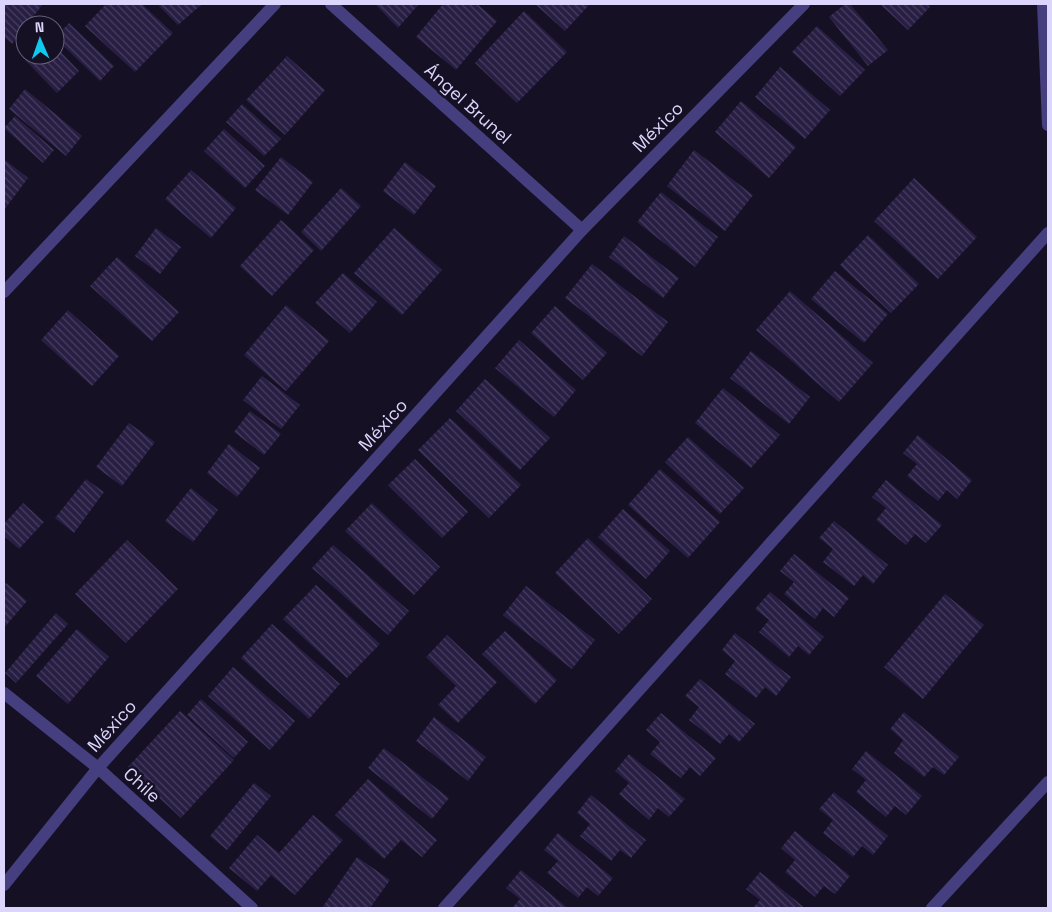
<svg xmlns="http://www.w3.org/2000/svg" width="1052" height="912" viewBox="0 0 1052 912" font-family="'Space Grotesk',sans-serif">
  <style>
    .building { fill: url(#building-back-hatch) }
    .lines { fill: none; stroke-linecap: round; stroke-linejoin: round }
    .street { stroke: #453f7f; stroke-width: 12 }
    .labels { text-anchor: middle; stroke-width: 5; stroke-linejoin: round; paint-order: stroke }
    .street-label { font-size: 18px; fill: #ddd6fc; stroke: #151024 }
  </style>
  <defs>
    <pattern id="building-back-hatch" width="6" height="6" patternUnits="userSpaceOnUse" patternTransform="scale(1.25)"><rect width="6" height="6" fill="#281e43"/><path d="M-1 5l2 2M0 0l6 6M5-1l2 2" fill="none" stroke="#473e5f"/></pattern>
  </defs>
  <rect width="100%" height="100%" fill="#151024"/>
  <g class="building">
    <path d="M4,4H43L12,44L4,37Z"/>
    <path d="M106,4H142L173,33L135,72L85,26Z"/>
    <path d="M160,4H201V5L178,25L159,6Z"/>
    <path d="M375,4H419L398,28Z"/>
    <path d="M443,4H477L497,21L456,70L416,37Z"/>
    <path d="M535,4H590L565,31Z"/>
    <path d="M845,4H850L888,50L868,66L829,17Z"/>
    <path d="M880,4H927L930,7L908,30Z"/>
    <path d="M524,11L567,52L517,103L475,63Z"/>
    <path d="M69,23L114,66L100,81L55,38Z"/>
    <path d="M817,26L865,70L840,96L792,52Z"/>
    <path d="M55,46L79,71L57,93L25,60L30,55H55Z"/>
    <path d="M287,56L325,90L285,135L246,100Z"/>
    <path d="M780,67L830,110L805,139L755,97Z"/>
    <path d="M25,89L82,136L66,156L9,109Z"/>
    <path d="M741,101L796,147L769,178L715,132Z"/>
    <path d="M242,104L281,139L264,156L226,122Z"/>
    <path d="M15,116L54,150L43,163L4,128Z"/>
    <path d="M224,129L265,166L245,188L204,151Z"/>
    <path d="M694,150L753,195L725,231L667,186Z"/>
    <path d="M281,157L313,182L288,215L255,190Z"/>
    <path d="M4,159L28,178L4,210Z"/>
    <path d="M405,162L436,186L414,215L383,191Z"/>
    <path d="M191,170L236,208L211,238L165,199Z"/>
    <path d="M914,178L977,237L938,279L874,221Z"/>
    <path d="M341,188L361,206L321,251L301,232Z"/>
    <path d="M661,192L718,237L695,267L637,222Z"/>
    <path d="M281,220L314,250L272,296L240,266Z"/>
    <path d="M156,228L181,247L160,274L135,256Z"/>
    <path d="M394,228L442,270L402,315L354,273Z"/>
    <path d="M868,235L919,284L891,313L840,265Z"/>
    <path d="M624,236L679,278L663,298L609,257Z"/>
    <path d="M117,257L179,312L152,341L90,286Z"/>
    <path d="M592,264L668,322L642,356L565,298Z"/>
    <path d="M835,271L888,314L864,343L811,299Z"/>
    <path d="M343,273L377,302L350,333L315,303Z"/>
    <path d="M790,291L873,363L839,402L756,330Z"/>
    <path d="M286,305L329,341L286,391L244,355Z"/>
    <path d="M555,306L607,353L583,380L531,333Z"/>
    <path d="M68,310L119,356L92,386L41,340Z"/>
    <path d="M519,340L576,390L554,417L495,368Z"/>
    <path d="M751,351L810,397L789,424L730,378Z"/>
    <path d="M262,376L300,405L281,429L243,400Z"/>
    <path d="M485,379L550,438L520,470L456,411Z"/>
    <path d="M723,388L780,435L751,468L695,423Z"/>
    <path d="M250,411L281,434L264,455L234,432Z"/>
    <path d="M450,418L521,485L489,518L418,450Z"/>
    <path d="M129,423L155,442L122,486L96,467Z"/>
    <path d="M918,435L972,480L957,499L947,490L938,501L907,476L917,464L903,453Z"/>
    <path d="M688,437L744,488L720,514L665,462Z"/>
    <path d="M229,444L260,468L237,497L207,473Z"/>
    <path d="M415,459L468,512L442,538L388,485Z"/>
    <path d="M660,469L720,522L688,558L628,505Z"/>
    <path d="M86,479L104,492L74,533L55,518Z"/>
    <path d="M886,480L942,525L926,543L915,534L906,545L876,520L886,508L872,497Z"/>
    <path d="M191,488L218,510L193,542L165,521Z"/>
    <path d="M23,503L44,522L19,549L4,536V524Z"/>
    <path d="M372,503L440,567L414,595L345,531Z"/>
    <path d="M623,509L670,551L646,579L598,537Z"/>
    <path d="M834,521L888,565L873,584L863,575L854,586L823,562L833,549L819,538Z"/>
    <path d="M588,538L652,599L619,634L555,573Z"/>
    <path d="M127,540L178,589L126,643L75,594Z"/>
    <path d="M333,545L409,611L388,635L312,568Z"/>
    <path d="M794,554L849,598L834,617L823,608L815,619L784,594L794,582L780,571Z"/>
    <path d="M6,583L27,601L4,628V586Z"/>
    <path d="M316,585L380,644L347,678L283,619Z"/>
    <path d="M526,586L595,640L572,669L503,615Z"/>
    <path d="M770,592L824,637L809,655L798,646L789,657L759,632L769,620L755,609Z"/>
    <path d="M945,594L984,625L923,699L884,667Z"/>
    <path d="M56,613L68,624L16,683L5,673Z"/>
    <path d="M272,624L340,684L309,719L241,658Z"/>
    <path d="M77,629L109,657L68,704L36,676Z"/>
    <path d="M505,631L557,680L535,704L482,654Z"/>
    <path d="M735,633L791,677L776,696L765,687L756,698L725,674L735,661L722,650Z"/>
    <path d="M447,635L497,682L458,723L438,705L456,686L426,657Z"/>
    <path d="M233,667L295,721L270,750L208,696Z"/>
    <path d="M700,679L755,724L739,742L729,734L720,744L689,720L699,707L685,696Z"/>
    <path d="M201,699L248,742L234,758L187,715Z"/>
    <path d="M180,711L234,760L181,818L127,768Z"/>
    <path d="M904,712L959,757L944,775L933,767L924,777L894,753L903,740L890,729Z"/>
    <path d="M661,713L716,758L700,776L690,767L681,778L650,754L660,742L646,730Z"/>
    <path d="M434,717L486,757L468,781L416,741Z"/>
    <path d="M384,748L449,798L432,819L368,768Z"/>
    <path d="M866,751L922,796L906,815L895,806L886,817L856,792L866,780L852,769Z"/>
    <path d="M629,754L685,799L669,817L658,808L649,820L619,794L629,783L615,771Z"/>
    <path d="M368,779L437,840L422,857L401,840L384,859L335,815Z"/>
    <path d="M254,783L271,796L227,850L210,836Z"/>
    <path d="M834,792L888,836L873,855L862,846L853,857L823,833L833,820L819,809Z"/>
    <path d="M591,795L646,840L631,858L620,850L611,861L580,836L590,824L577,813Z"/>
    <path d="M313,815L343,840L295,895L271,875L257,891L229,868L257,835L279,853Z"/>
    <path d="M795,831L850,876L835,894L824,886L815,897L785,872L795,860L781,848Z"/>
    <path d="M558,833L613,878L598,896L587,887L578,898L547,873L558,861L544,850Z"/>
    <path d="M357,857L390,880L370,908H322Z"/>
    <path d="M521,870L568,908H512L520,899L506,888Z"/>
    <path d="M760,872L805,908H753L760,900L746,889Z"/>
  </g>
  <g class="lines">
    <g class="street">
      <path d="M331,4L582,230"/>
      <path d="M1043,4L1048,125"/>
      <path d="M4,292L275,4"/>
      <path d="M4,693L98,768L252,908"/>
      <path d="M4,885L98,768L582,230L804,4"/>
      <path d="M444,908L1048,233"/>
      <path d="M932,908L1048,782"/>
    </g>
  </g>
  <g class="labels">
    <g class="street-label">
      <text transform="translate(468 104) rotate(42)" y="6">Ángel Brunel</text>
      <text transform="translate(658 127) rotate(-45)" y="6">México</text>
      <text transform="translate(383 425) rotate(-48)" y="6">México</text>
      <text transform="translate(112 726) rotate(-48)" y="6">México</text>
      <text transform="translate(142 785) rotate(42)" y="6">Chile</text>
    </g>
  </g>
  <rect width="1052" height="912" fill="none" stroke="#ddd6fc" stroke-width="10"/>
  <g transform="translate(40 40) rotate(358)"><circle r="24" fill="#151024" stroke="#655f7a"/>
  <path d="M0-4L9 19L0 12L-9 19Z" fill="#11c8ed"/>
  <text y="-8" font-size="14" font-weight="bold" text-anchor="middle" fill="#ddd6fc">N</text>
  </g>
</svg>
